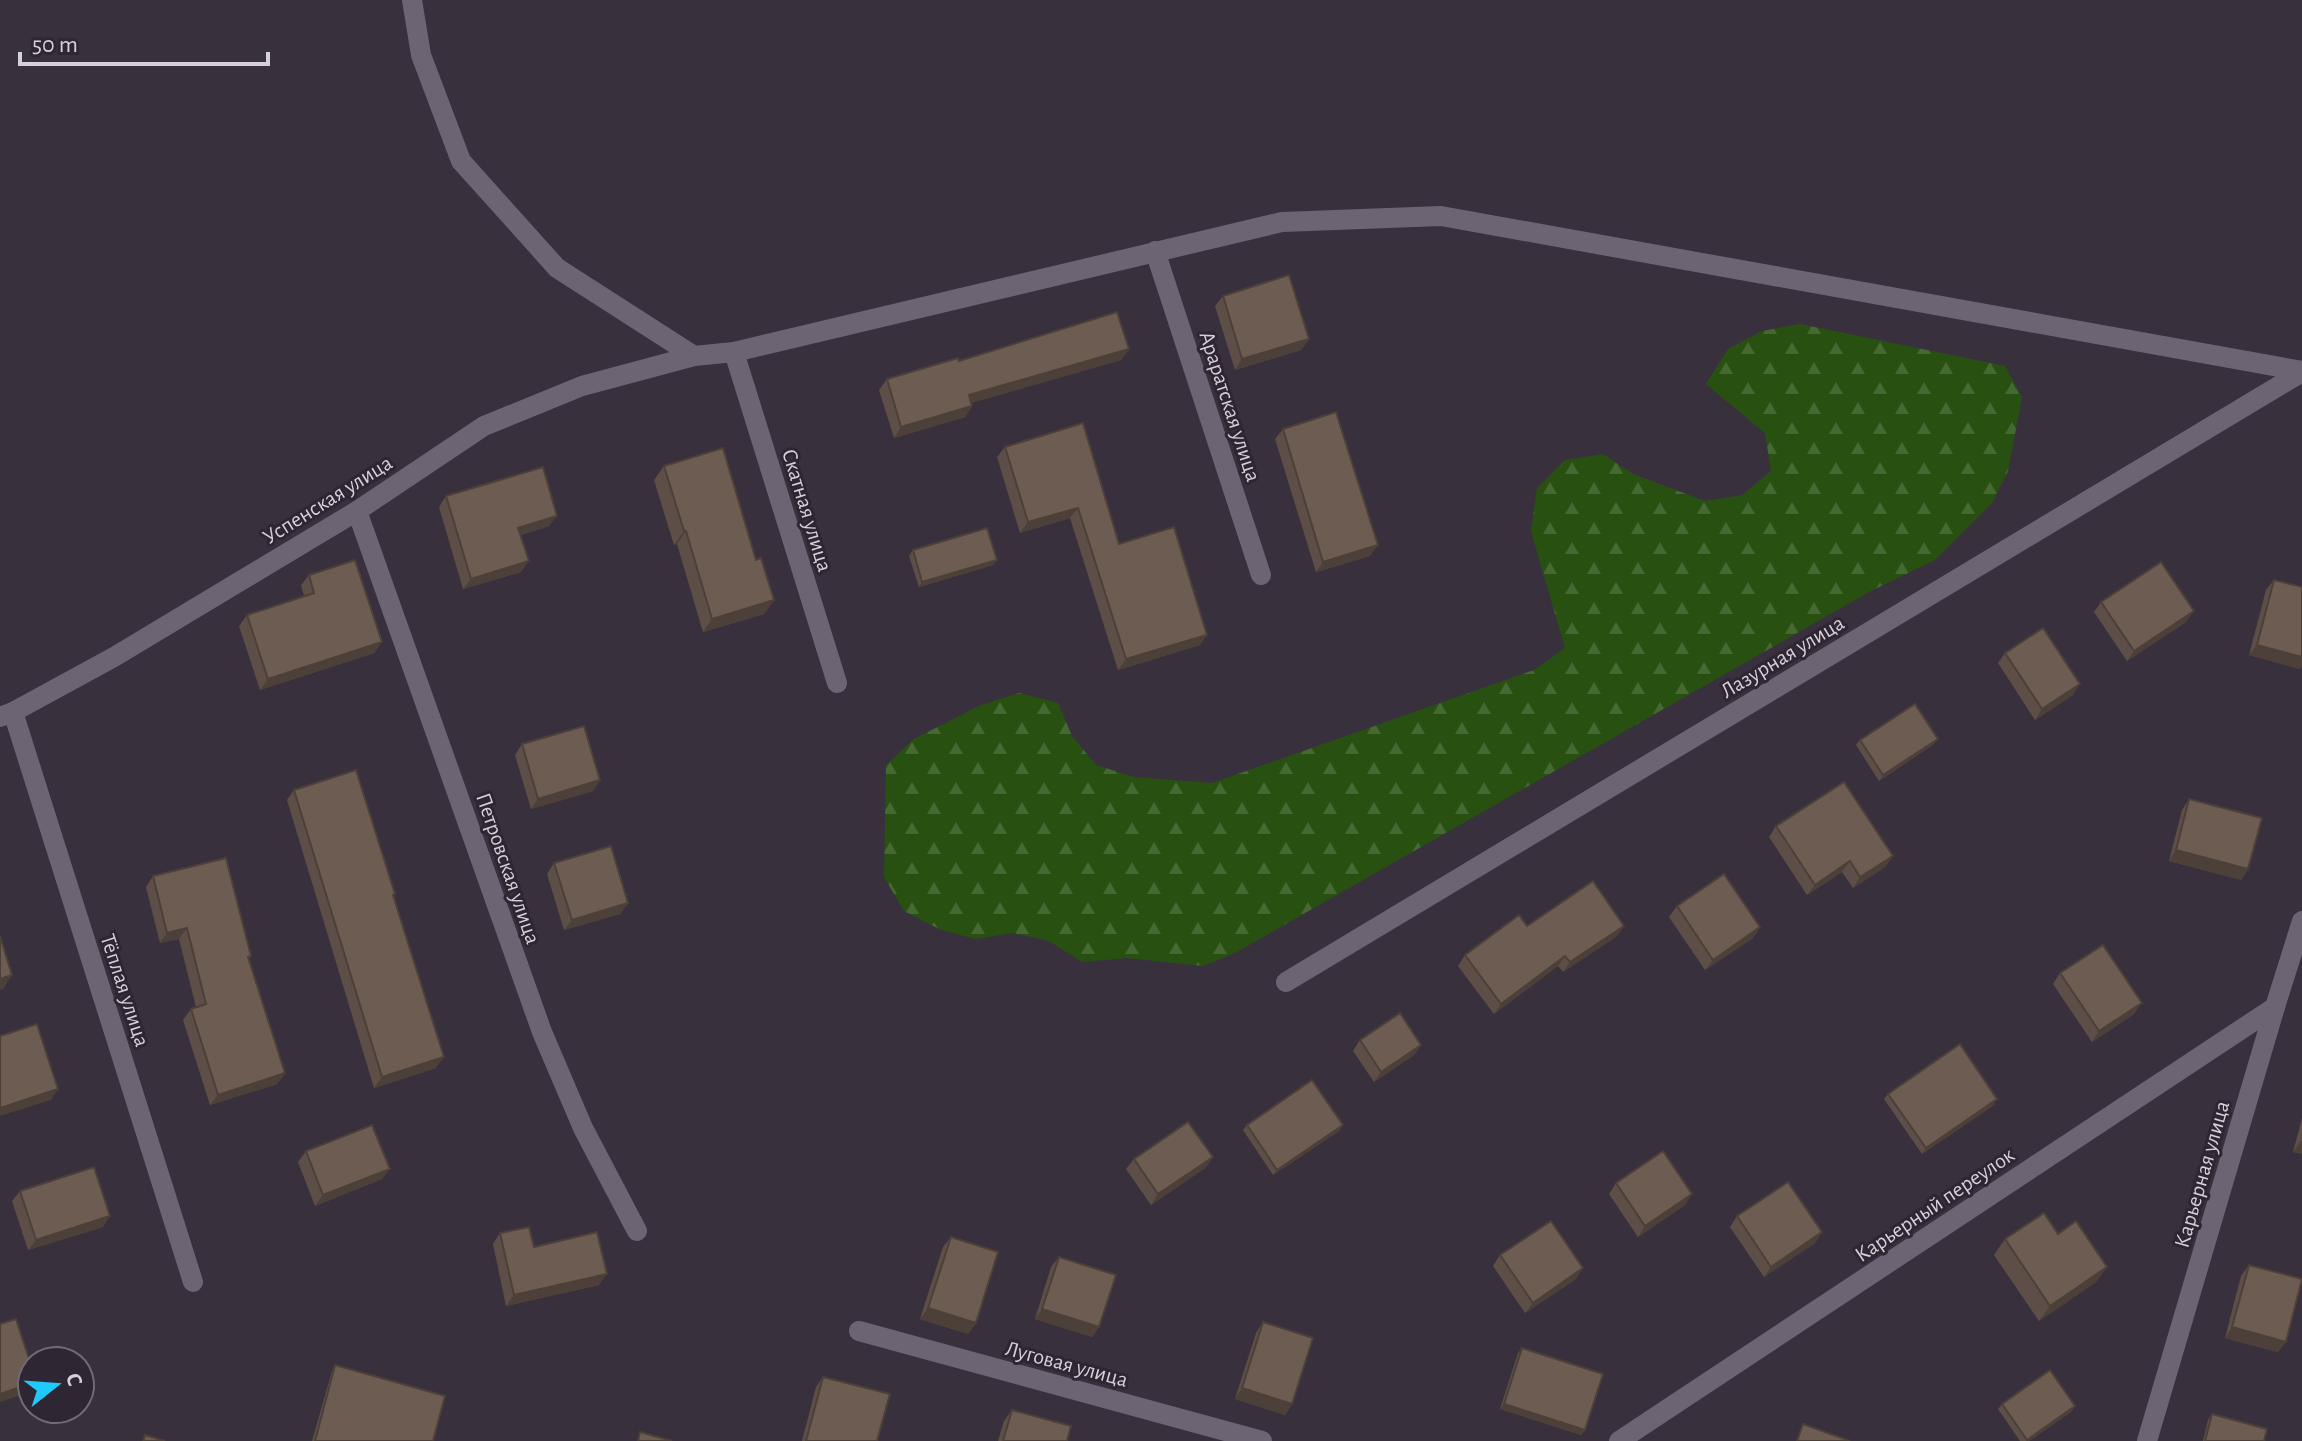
<svg xmlns="http://www.w3.org/2000/svg" width="2302" height="1441" viewBox="0 0 2302 1441" font-family="'Alegreya Sans',sans-serif">
  <style>
    .forest { fill: url(#forest-firs) }
    .lines { fill: none; stroke-linecap: round; stroke-linejoin: round }
    .minor { stroke: #6d6473; stroke-width: 20 }
    .wall { fill: #5d4f47 }
    .shaded-wall { fill: #4c4039 }
    .building { fill: #6c5c52; stroke: #4c4039; stroke-width: 2 }
    .labels { text-anchor: middle; stroke-width: 6; stroke-linejoin: round; paint-order: stroke }
    .street-label { font-size: 22px; fill: #d6d0d9; stroke: #2f2633 }
  </style>
  <defs>
    <pattern id="forest-firs" width="22" height="20" patternUnits="userSpaceOnUse" patternTransform="scale(2)"><rect width="22" height="20" fill="#285111"/><path d="M5 1l3.5 6h-7zM16 11l3.5 6h-7z" fill="#466933"/></pattern>
  </defs>
  <rect width="100%" height="100%" fill="#39303e"/>
  <path class="forest" d="M1800,324L2005,366L2022,397L2008,471L1992,503L1935,560L1869,592L1235,953L1203,966L1127,958L1082,962L1049,941L1013,933L975,939L939,929L904,911L884,877L886,765L914,739L981,705L1019,693L1058,703L1072,736L1096,765L1134,777L1212,783L1534,670L1565,648L1531,531L1537,488L1565,460L1603,454L1633,474L1705,501L1742,495L1771,471L1765,433L1706,384L1728,349L1762,331Z"/>
  <g class="lines">
    <g class="minor">
      <path d="M412,0L421,55L461,161L557,268L694,356"/>
      <path d="M1155,251L1261,575"/>
      <path d="M734,352L837,683"/>
      <path d="M357,511L542,1032L583,1128L637,1231"/>
      <path d="M13,712L193,1282"/>
      <path d="M0,717L13,712L114,657L357,511L484,426L582,386L694,356L734,352L1282,222L1441,216L2302,371"/>
      <path d="M1286,982L2302,372"/>
      <path d="M859,1331L1262,1441"/>
      <path d="M1619,1441L2275,1007"/>
      <path d="M2147,1441L2275,1007L2302,921"/>
    </g>
  </g>
  <g class="wall">
    <path d="M1223,296L1309,339L1301,350L1235,370L1215,306Z"/>
    <path d="M1129,349L1121,360L971,403L972,406L965,417L894,438L879,390L887,379L959,361Z"/>
    <path d="M1083,423L1119,544L1200,645L1118,670L1070,518L1020,533L997,457L1005,447Z"/>
    <path d="M1283,429L1370,556L1316,572L1275,439Z"/>
    <path d="M664,466L756,560L774,600L764,614L703,632L677,544L674,545L654,480Z"/>
    <path d="M446,496L549,526L521,535V572L463,589L439,507Z"/>
    <path d="M913,550L993,565L919,587L909,556Z"/>
    <path d="M309,575L382,642L374,653L260,690L239,626L247,615L304,596L301,585Z"/>
    <path d="M2274,580L2302,587V666L2300,669L2249,655L2266,590Z"/>
    <path d="M2101,602L2186,622L2127,661L2094,612Z"/>
    <path d="M2005,653L2073,695L2035,720L1998,663Z"/>
    <path d="M1860,740L1934,744L1879,781L1856,745Z"/>
    <path d="M522,744L600,780L593,791L531,809L515,755Z"/>
    <path d="M294,790L394,896L436,1068L374,1088L287,800Z"/>
    <path d="M2189,799L2248,869L2241,880L2169,861L2182,810Z"/>
    <path d="M1776,826L1893,856L1885,867L1853,888L1842,872L1807,895L1769,837Z"/>
    <path d="M554,863L628,903L620,914L564,930L547,874Z"/>
    <path d="M153,876L251,956L248,959L285,1073L277,1084L210,1105L183,1020L191,1009L196,1007L179,939L160,943L146,887Z"/>
    <path d="M1677,906L1760,927L1753,938L1705,970L1669,917Z"/>
    <path d="M1527,926H1624L1617,936L1563,972L1558,966L1494,1014L1458,966L1465,955Z"/>
    <path d="M2060,973L2134,1014L2092,1042L2053,984Z"/>
    <path d="M1360,1040L1421,1045L1414,1055L1374,1082L1353,1051Z"/>
    <path d="M1888,1094L1994,1105L1922,1154L1884,1099Z"/>
    <path d="M2302,1118V1154L2293,1152Z"/>
    <path d="M1247,1125L1339,1131L1273,1175L1243,1130Z"/>
    <path d="M306,1151L382,1179L315,1206L298,1162Z"/>
    <path d="M1213,1157L1205,1168L1151,1205L1126,1169L1134,1159Z"/>
    <path d="M1616,1183L1685,1205L1638,1237L1609,1194Z"/>
    <path d="M20,1191L103,1227L28,1250L12,1201Z"/>
    <path d="M1737,1216L1822,1232L1815,1243L1764,1277L1730,1227Z"/>
    <path d="M500,1233L534,1247L599,1285L506,1306L493,1244Z"/>
    <path d="M2058,1234L2107,1267L2096,1282L2039,1321L1994,1255L2005,1239Z"/>
    <path d="M951,1237L976,1323L968,1334L920,1319L943,1247Z"/>
    <path d="M1500,1255L1576,1279L1525,1313L1493,1266Z"/>
    <path d="M1059,1257L1099,1327L1092,1337L1035,1319L1051,1267Z"/>
    <path d="M2249,1265L2278,1352L2225,1338L2241,1276Z"/>
    <path d="M1263,1322L1292,1404L1285,1415L1235,1399L1256,1333Z"/>
    <path d="M1522,1348L1585,1430L1581,1435L1500,1409L1518,1353Z"/>
    <path d="M335,1365L433,1441H312L332,1371Z"/>
    <path d="M823,1377L877,1441H802L816,1387Z"/>
    <path d="M2002,1404L2075,1406L2071,1412L2029,1441H2020L1998,1409Z"/>
    <path d="M1012,1410L1067,1441H998L1004,1421Z"/>
    <path d="M2212,1414L2264,1441H2203L2208,1420Z"/>
  </g>
  <g class="shaded-wall">
    <path d="M1309,339L1301,350L1235,370L1242,359Z"/>
    <path d="M1129,349L1121,360L961,406L969,395Z"/>
    <path d="M972,406L965,417L894,438L901,427Z"/>
    <path d="M1078,508L1070,518L1020,533L1028,522Z"/>
    <path d="M557,516L549,526L511,538L518,528Z"/>
    <path d="M684,531H686L677,544L674,545Z"/>
    <path d="M1378,545L1370,556L1316,572L1323,562Z"/>
    <path d="M997,560L993,565L919,587L922,582Z"/>
    <path d="M529,561L521,572L463,589L471,579Z"/>
    <path d="M774,600L764,614L703,632L712,619Z"/>
    <path d="M2194,611L2186,622L2127,661L2134,651Z"/>
    <path d="M1207,635L1200,645L1118,670L1126,659Z"/>
    <path d="M382,642L374,653L260,690L268,679Z"/>
    <path d="M2257,645L2302,657V666L2300,669L2249,655Z"/>
    <path d="M2080,684L2073,695L2035,720L2042,709Z"/>
    <path d="M1938,739L1934,744L1879,781L1883,775Z"/>
    <path d="M600,780L593,791L531,809L538,799Z"/>
    <path d="M2176,850L2248,869L2241,880L2169,861Z"/>
    <path d="M1893,856L1885,867L1853,888L1860,877Z"/>
    <path d="M1850,861L1842,872L1807,895L1815,885Z"/>
    <path d="M628,903L620,914L564,930L572,920Z"/>
    <path d="M1624,926L1617,936L1563,972L1570,962Z"/>
    <path d="M1760,927L1753,938L1705,970L1713,960Z"/>
    <path d="M187,928L179,939L160,943L167,933Z"/>
    <path d="M1565,956L1558,966L1494,1014L1501,1004Z"/>
    <path d="M12,975L3,989L0,990V979Z"/>
    <path d="M2142,1003L2134,1014L2092,1042L2099,1031Z"/>
    <path d="M1421,1045L1414,1055L1374,1082L1381,1072Z"/>
    <path d="M444,1057L436,1068L374,1088L382,1077Z"/>
    <path d="M285,1073L277,1084L210,1105L218,1095Z"/>
    <path d="M58,1089L51,1100L0,1116V1108Z"/>
    <path d="M1997,1099L1994,1105L1922,1154L1926,1148Z"/>
    <path d="M1343,1125L1339,1131L1273,1175L1277,1170Z"/>
    <path d="M2301,1141H2302V1154L2293,1152Z"/>
    <path d="M1213,1157L1205,1168L1151,1205L1158,1194Z"/>
    <path d="M390,1169L382,1179L315,1206L323,1195Z"/>
    <path d="M1692,1194L1685,1205L1638,1237L1645,1226Z"/>
    <path d="M110,1216L103,1227L28,1250L36,1240Z"/>
    <path d="M1822,1232L1815,1243L1764,1277L1771,1267Z"/>
    <path d="M2107,1267L2096,1282L2039,1321L2050,1306Z"/>
    <path d="M1583,1268L1576,1279L1525,1313L1533,1303Z"/>
    <path d="M607,1274L599,1285L506,1306L514,1295Z"/>
    <path d="M928,1308L976,1323L968,1334L920,1319Z"/>
    <path d="M1042,1309L1099,1327L1092,1337L1035,1319Z"/>
    <path d="M2232,1327L2286,1342L2278,1352L2225,1338Z"/>
    <path d="M32,1383V1389L29,1393L0,1402V1394Z"/>
    <path d="M1242,1388L1292,1404L1285,1415L1235,1399Z"/>
    <path d="M1504,1404L1585,1430L1581,1435L1500,1409Z"/>
    <path d="M2075,1406L2071,1412L2029,1441H2026Z"/>
  </g>
  <g class="building">
    <path d="M1289,275L1309,339L1242,359L1223,296Z"/>
    <path d="M1117,312L1129,349L969,395L972,406L901,427L887,379L958,358L959,361Z"/>
    <path d="M1336,412L1378,545L1323,562L1283,429Z"/>
    <path d="M1083,423L1119,544L1174,527L1207,635L1126,659L1078,508L1028,522L1005,447Z"/>
    <path d="M723,448L756,560L761,558L774,600L712,619L686,531H684L664,466Z"/>
    <path d="M543,467L557,516L518,528L529,561L471,579L446,496Z"/>
    <path d="M987,528L997,560L922,582L913,550Z"/>
    <path d="M355,560L382,642L268,679L247,615L314,593L309,575Z"/>
    <path d="M2161,562L2194,611L2134,651L2101,602Z"/>
    <path d="M2274,580L2302,587V657L2257,645Z"/>
    <path d="M2043,628L2080,684L2042,709L2005,653Z"/>
    <path d="M1915,704L1938,739L1883,775L1860,740Z"/>
    <path d="M584,726L600,780L538,799L522,744Z"/>
    <path d="M356,770L395,894L393,895L444,1057L382,1077L294,790Z"/>
    <path d="M1844,782L1893,856L1860,877L1850,861L1815,885L1776,826Z"/>
    <path d="M2189,799L2262,818L2248,869L2176,850Z"/>
    <path d="M611,846L628,903L572,920L554,863Z"/>
    <path d="M226,858L251,956L248,957L285,1073L218,1095L191,1009L206,1004L187,928L167,933L153,876Z"/>
    <path d="M1724,874L1760,927L1713,960L1677,906Z"/>
    <path d="M1593,881L1624,926L1570,962L1565,956L1501,1004L1465,955L1519,915L1527,926Z"/>
    <path d="M0,936L12,975L0,979Z"/>
    <path d="M2103,945L2142,1003L2099,1031L2060,973Z"/>
    <path d="M1400,1013L1421,1045L1381,1072L1360,1040Z"/>
    <path d="M37,1024L58,1089L0,1108V1036Z"/>
    <path d="M1960,1044L1997,1099L1926,1148L1888,1094Z"/>
    <path d="M1312,1080L1343,1125L1277,1170L1247,1125Z"/>
    <path d="M1188,1122L1213,1157L1158,1194L1134,1159Z"/>
    <path d="M372,1125L390,1169L323,1195L306,1151Z"/>
    <path d="M1663,1151L1692,1194L1645,1226L1616,1183Z"/>
    <path d="M94,1167L110,1216L36,1240L20,1191Z"/>
    <path d="M1788,1182L1822,1232L1771,1267L1737,1216Z"/>
    <path d="M2044,1213L2058,1234L2076,1221L2107,1267L2050,1306L2005,1239Z"/>
    <path d="M1551,1221L1583,1268L1533,1303L1500,1255Z"/>
    <path d="M529,1227L534,1247L597,1232L607,1274L514,1295L500,1233Z"/>
    <path d="M951,1237L998,1252L976,1323L928,1308Z"/>
    <path d="M1059,1257L1116,1275L1099,1327L1042,1309Z"/>
    <path d="M2249,1265L2302,1279L2286,1342L2232,1327Z"/>
    <path d="M16,1319L32,1368V1383L0,1394V1324Z"/>
    <path d="M1263,1322L1313,1338L1292,1404L1242,1388Z"/>
    <path d="M1522,1348L1603,1374L1585,1430L1504,1404Z"/>
    <path d="M335,1365L445,1396L433,1441H315Z"/>
    <path d="M2050,1370L2075,1406L2027,1440L2002,1404Z"/>
    <path d="M823,1377L890,1394L877,1441H806Z"/>
    <path d="M1012,1410L1071,1426L1067,1441H1003Z"/>
    <path d="M2212,1414L2267,1429L2264,1441H2205Z"/>
    <path d="M1803,1424L1850,1441H1797Z"/>
    <path d="M640,1432L672,1441H638Z"/>
    <path d="M145,1435L165,1441H143Z"/>
  </g>
  <g class="labels">
    <g class="street-label">
      <text transform="translate(1231 406) rotate(72)" y="8">Араратская улица</text>
      <text transform="translate(327 499) rotate(-32)" y="8">Успенская улица</text>
      <text transform="translate(808 510) rotate(73)" y="8">Скатная улица</text>
      <text transform="translate(1782 656) rotate(-31)" y="8">Лазурная улица</text>
      <text transform="translate(509 868) rotate(71)" y="8">Петровская улица</text>
      <text transform="translate(126 990) rotate(72)" y="8">Тёплая улица</text>
      <text transform="translate(2201 1174) rotate(-74)" y="8">Карьерная улица</text>
      <text transform="translate(1934 1204) rotate(-34)" y="8">Карьерный переулок</text>
      <text transform="translate(1067 1363) rotate(15)" y="8">Луговая улица</text>
    </g>
  </g>
  <g transform="translate(56 1385) rotate(73)"><circle r="38" fill="#2f2633" stroke="#726a75" stroke-width="2"/>
  <path d="M0-6L14 30L0 20L-14 30Z" fill="#20c9fd"/>
  <text y="-12" font-size="22" font-weight="bold" text-anchor="middle" fill="#d6d0d9">С</text>
  </g>
  <path d="M20 52v12h248v-12" fill="none" stroke="#d6d0d9" stroke-width="4"/>
  <text x="32" y="52" font-size="24" fill="#d6d0d9" stroke="#2f2633" stroke-width="6" paint-order="stroke">50 m</text>
</svg>
